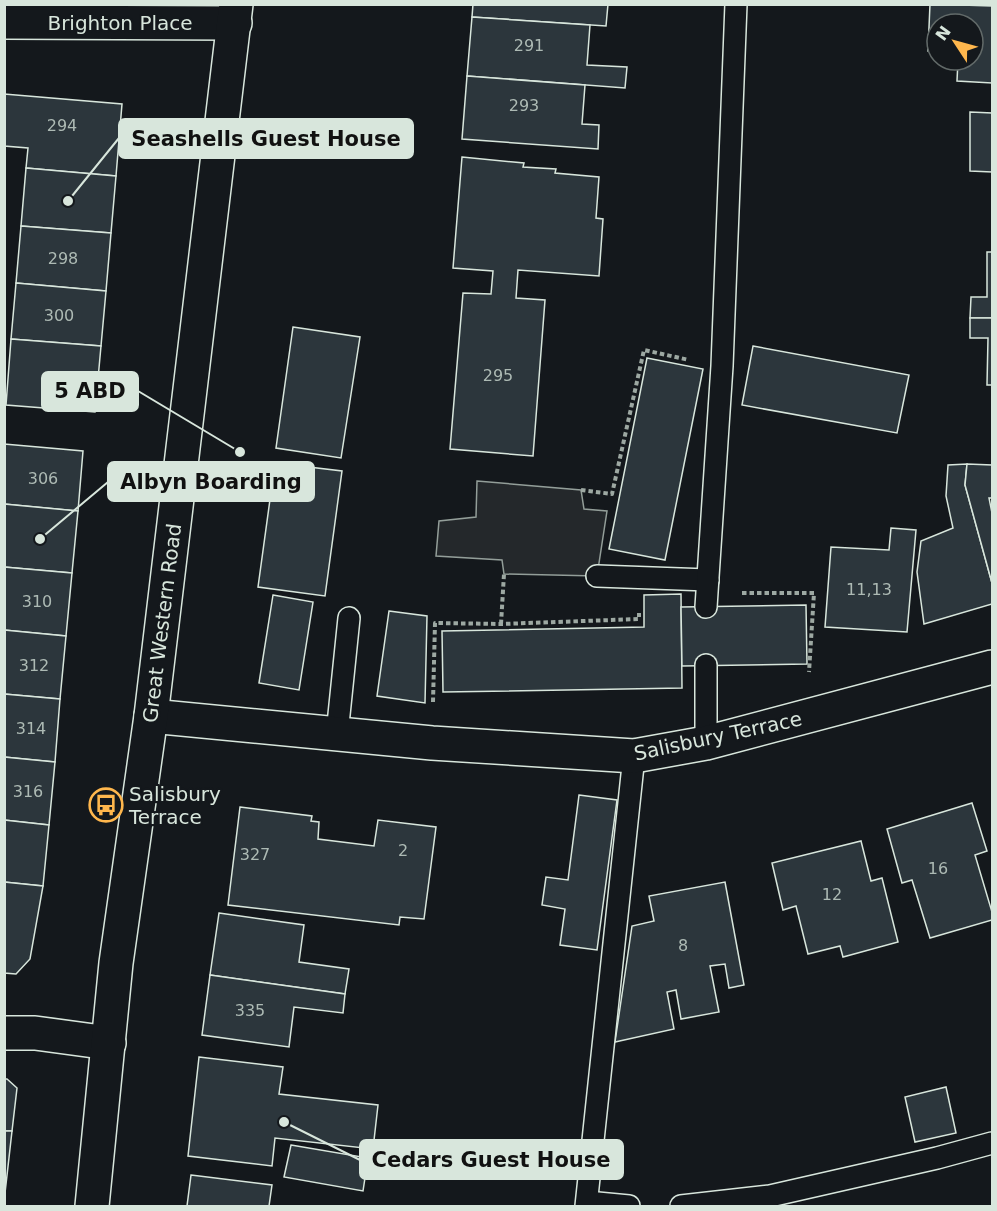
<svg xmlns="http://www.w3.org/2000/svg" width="997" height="1211" viewBox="0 0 997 1211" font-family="'DejaVu Sans',sans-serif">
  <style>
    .parking { fill: #24282b; stroke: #939e99; stroke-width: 1.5 }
    .building { fill: #2c363c; stroke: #d8e6dc; stroke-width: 1.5 }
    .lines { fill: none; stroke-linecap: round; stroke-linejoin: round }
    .service-casing { stroke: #d8e6dc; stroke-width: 24 }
    .minor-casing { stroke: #d8e6dc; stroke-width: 36 }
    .tertiary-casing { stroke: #d8e6dc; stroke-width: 36 }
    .primary-casing { stroke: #d8e6dc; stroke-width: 36 }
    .path { stroke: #9da8a2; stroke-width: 4; stroke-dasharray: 4.5 3; stroke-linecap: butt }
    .service { stroke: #14181c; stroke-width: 21 }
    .minor { stroke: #14181c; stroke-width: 33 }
    .tertiary { stroke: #14181c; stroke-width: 33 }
    .primary { stroke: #14181c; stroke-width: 33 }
    .labels { text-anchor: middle; stroke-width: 4.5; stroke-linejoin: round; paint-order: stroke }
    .number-label { font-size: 16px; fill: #adbab4 }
    .street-label { font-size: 20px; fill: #d8e6dc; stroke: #14181c }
    .poi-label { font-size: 20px; fill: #d8e6dc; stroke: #14181c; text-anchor: start }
    .leader { fill: none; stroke: #d8e6dc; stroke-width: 2 }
    .callout-dot { fill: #d8e6dc; stroke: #14181c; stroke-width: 2 }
    .callout { fill: #d8e6dc; stroke: #d8e6dc; stroke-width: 2 }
    .callout-label { font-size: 21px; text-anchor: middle; font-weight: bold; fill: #111 }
  </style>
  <rect width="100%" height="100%" fill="#14181c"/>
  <path class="parking" d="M477,481L581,490L584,509L607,511L597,576L504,574L502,560L436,556L439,521L476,517Z"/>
  <g class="building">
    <path d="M473,4H608L606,26L472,17Z"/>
    <path d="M930,4L992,6V83L957,81L958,60H973V24H937V51H928Z"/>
    <path d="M472,17L590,25L587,65L627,67L625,88L467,76Z"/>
    <path d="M467,76L585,85L582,124L599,125L598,149L462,139Z"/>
    <path d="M4,94L122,104L116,176L26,168L28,148L4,146Z"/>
    <path d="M970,112L992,113V172L970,171Z"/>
    <path d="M462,157L524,163L523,167L556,169L555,173L599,177L596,218L603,219L599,276L518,270L516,298L545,300L533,456L450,449L463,293L491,294L493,271L453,268Z"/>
    <path d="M26,168L116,176L111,233L21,226Z"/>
    <path d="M21,226L111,233L106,291L16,283Z"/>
    <path d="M987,252H992V318H970L971,297H987Z"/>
    <path d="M16,283L106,291L101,346L11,339Z"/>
    <path d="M970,318H992V385H987L988,338H970Z"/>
    <path d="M293,327L360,337L341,458L276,448Z"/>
    <path d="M11,339L101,346L95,412L6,405Z"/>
    <path d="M753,346L909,375L897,433L742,405Z"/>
    <path d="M647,358L703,369L665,560L609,549Z"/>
    <path d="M4,444L83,451L78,511L4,504Z"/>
    <path d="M275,463L342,471L325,596L258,587Z"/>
    <path d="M967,464L965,485L992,583V604L924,624L917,572L921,541L953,528L946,496L948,465Z"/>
    <path d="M967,464L992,465V498H989L992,513V583L965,485Z"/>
    <path d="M4,504L78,511L72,573L4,567Z"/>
    <path d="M891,528L916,530L907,632L825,627L831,547L889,550Z"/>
    <path d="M4,567L72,573L66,636L4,630Z"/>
    <path d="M681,594L682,688L443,692L442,631L644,627V595Z"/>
    <path d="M273,595L313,602L299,690L259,683Z"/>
    <path d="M806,605L807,664L682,666L681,607Z"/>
    <path d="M389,611L427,616L425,703L377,696Z"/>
    <path d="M4,630L66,636L60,699L4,694Z"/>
    <path d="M4,694L60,699L55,762L4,757Z"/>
    <path d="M4,757L55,762L49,825L4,820Z"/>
    <path d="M579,795L617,800L597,950L560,945L565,909L542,905L546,877L568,880Z"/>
    <path d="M972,803L987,851L975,855L992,912V920L930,938L912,880L902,883L887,829Z"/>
    <path d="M240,807L312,816L311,821L319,822L318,839L374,846L378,820L436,827L424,919L400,917L399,925L228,905Z"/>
    <path d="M4,820L49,825L43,886L4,882Z"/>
    <path d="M861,841L871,881L882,878L898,942L843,957L840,946L808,954L796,906L783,910L772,863Z"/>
    <path d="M4,882L43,886L30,959L16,974L4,973Z"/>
    <path d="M725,882L744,985L729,988L725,964L710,966L719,1012L681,1019L676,990L667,992L674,1029L615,1042L632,926L654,921L649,896Z"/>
    <path d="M219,913L304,925L299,962L349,969L345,994L210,975Z"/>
    <path d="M210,975L345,994L343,1013L294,1007L289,1047L202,1035Z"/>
    <path d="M199,1057L283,1067L279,1094L378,1105L373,1149L275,1138L272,1166L188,1156Z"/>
    <path d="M4,1079H7L17,1088L12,1131H4Z"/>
    <path d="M946,1087L956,1133L915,1142L905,1097Z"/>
    <path d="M4,1131H12L5,1193H4Z"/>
    <path d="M291,1145L368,1158L363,1191L284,1177Z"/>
    <path d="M191,1175L272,1185L269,1206H187Z"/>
  </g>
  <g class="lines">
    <g class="service-casing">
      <g id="service">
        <path d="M597,576L708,580"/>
        <path d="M706,607L722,366L736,4"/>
        <path d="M337,734L349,618"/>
        <path d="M706,743V665"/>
        <path d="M587,1202L629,1206"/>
        <path d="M586,1206L634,756"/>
        <path d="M681,1206L770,1196L937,1158L992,1143"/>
      </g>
    </g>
    <g class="minor-casing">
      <g id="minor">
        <path d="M4,22L235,23"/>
        <path d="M151,716L432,743L634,756L706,743L992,667"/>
      </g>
    </g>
    <g class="tertiary-casing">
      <path id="tertiary" d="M4,1033H35L109,1043"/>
    </g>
    <g class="primary-casing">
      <path id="primary" d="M92,1206L116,963L151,716L236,4"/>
    </g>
    <g class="path">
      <path d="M581,490L612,494L644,350L689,360"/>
      <path d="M742,593H814L809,672"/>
      <path d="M501,624L504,574"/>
      <path d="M433,702L435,623L501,624L639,619V613"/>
    </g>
    <use href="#service" class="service"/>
    <use href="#minor" class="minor"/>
    <use href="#tertiary" class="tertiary"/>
    <use href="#primary" class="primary"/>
  </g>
  <defs>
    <g id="bus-ring" transform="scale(1.725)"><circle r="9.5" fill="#14181c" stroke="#ffb74d" stroke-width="1.5"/><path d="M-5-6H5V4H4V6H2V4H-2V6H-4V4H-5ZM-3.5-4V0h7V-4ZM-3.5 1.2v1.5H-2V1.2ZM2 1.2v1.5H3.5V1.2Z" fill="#ffb74d"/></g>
  </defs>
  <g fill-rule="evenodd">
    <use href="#bus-ring" x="106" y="805"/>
  </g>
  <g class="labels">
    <g class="number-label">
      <text x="529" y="51">291</text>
      <text x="524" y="111">293</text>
      <text x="62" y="131">294</text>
      <text x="63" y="264">298</text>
      <text x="59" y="321">300</text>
      <text x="498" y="381">295</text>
      <text x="43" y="484">306</text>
      <text x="869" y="595">11,13</text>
      <text x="37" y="607">310</text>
      <text x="34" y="671">312</text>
      <text x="31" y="734">314</text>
      <text x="28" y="797">316</text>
      <text x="403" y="856">2</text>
      <text x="255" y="860">327</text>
      <text x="938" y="874">16</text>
      <text x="832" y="900">12</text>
      <text x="683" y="951">8</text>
      <text x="250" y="1016">335</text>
    </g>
    <g class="street-label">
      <text x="120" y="30">Brighton Place</text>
      <text transform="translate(162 623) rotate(-83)" y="7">Great Western Road</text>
      <text transform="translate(718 736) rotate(-12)" y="7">Salisbury Terrace</text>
    </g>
    <g class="poi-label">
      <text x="129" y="801">Salisbury<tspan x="129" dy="23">Terrace</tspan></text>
    </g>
  </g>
  <path class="leader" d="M68 201L119 138M240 452L138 391M40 539L108 482M284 1122L360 1160"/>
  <g class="callout-dot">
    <circle cx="68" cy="201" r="6"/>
    <circle cx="240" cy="452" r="6"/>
    <circle cx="40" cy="539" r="6"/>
    <circle cx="284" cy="1122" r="6"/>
  </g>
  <g class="callout">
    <rect x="119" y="119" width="294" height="39" rx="6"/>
    <rect x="42" y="372" width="96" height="39" rx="6"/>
    <rect x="108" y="462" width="206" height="39" rx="6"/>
    <rect x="360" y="1140" width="263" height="39" rx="6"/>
  </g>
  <g class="callout-label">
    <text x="266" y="146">Seashells Guest House</text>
    <text x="90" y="398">5 ABD</text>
    <text x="211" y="489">Albyn Boarding</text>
    <text x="491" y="1167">Cedars Guest House</text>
  </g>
  <rect width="997" height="1211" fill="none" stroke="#d8e6dc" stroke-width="12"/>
  <g transform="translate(955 42) rotate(306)"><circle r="28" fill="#14181c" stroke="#626a69" stroke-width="1.5"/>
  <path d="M0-4.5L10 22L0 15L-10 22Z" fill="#ffb74d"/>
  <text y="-9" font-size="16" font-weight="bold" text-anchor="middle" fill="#d8e6dc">N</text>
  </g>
</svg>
